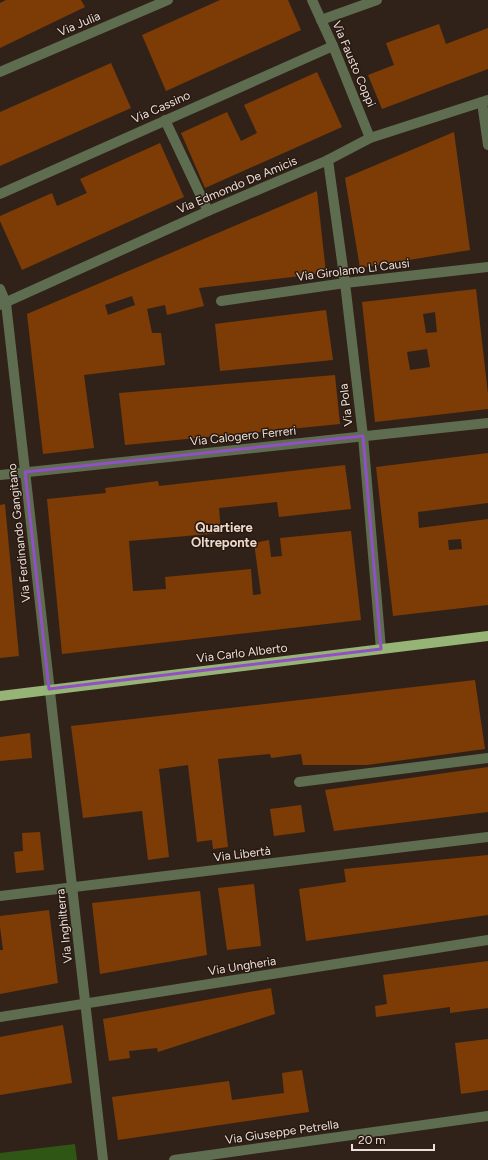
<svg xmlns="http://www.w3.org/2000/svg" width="488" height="1160" viewBox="0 0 488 1160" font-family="Figtree,sans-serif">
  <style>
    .green { fill: #2f5615 }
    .building { fill: #7d3c06; fill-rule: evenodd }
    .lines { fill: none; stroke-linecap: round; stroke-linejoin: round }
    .minor { stroke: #5e6d4f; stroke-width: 10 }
    .major { stroke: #96b475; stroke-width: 10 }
    .marked { fill: none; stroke: #9150c4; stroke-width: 3; stroke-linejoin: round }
    .labels { text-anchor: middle; stroke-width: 3; stroke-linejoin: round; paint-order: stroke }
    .street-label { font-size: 12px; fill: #eadfd9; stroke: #271910 }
    .neighbourhood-label { font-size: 13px; font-weight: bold; fill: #ecd8cb; stroke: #271910 }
  </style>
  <rect width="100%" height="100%" fill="#312219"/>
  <path class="green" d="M75,1144L77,1160H0V1153Z"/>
  <g class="building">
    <path d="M6,0H81L85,7L0,48V3Z"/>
    <path d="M220,0H288L301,30L166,91L142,35Z"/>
    <path d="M439,24L446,44L488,28V69L382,109L368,75L394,65L386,43Z"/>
    <path d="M111,63L131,108L0,166V112Z"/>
    <path d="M317,72L342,127L205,188L181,133L227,112L241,141L257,133L244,105Z"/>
    <path d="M454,132L470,250L360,268L345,178Z"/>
    <path d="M160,143L184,197L22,270L0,221V216L52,193L57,206L87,193L80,179Z"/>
    <path d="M317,191L326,273L199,288L204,306L167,315L165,305L147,309L152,333H161L165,365L84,375L94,448L43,454L27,314ZM132,296L135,305L108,315L105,305Z"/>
    <path d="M476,289L488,394V409L375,422L362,302ZM435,312L437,332L426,333L423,314ZM427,349L430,367L410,370L407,352Z"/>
    <path d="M326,310L333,360L220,371L215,324Z"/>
    <path d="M335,375L340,424L125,445L119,393Z"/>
    <path d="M488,453V503L418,512L419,528L488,519V605L393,616L376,467ZM461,539L462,549L449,550L448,540Z"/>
    <path d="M345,465L351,509L279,517L277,502L219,508L221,533L129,541L133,591L166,589L165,577L251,569L253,595L261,594L254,543L269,540L271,557L282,556L280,538L351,531L361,620L62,654L47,499L106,493L105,488L158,481L159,486Z"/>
    <path d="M5,504L19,656L0,658V505Z"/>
    <path d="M475,680L485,749L367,765H303L301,754L271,758L270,754L218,759L228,847L213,849L212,840L197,842L188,765L159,769L169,857L148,860L142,811L83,818L71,726Z"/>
    <path d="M30,733L32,758L0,761V737Z"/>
    <path d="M488,767V812L334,831L325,790Z"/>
    <path d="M301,805L305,832L274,836L270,809Z"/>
    <path d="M40,832L44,870L16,873L14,852L23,851L22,833Z"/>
    <path d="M488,855V915L306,941L299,889L346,882L344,869Z"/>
    <path d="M254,884L261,946L227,950L218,888Z"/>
    <path d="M200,891L207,955L100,974L92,903Z"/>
    <path d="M49,910L58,983L0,994V950H3L0,927V916Z"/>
    <path d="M488,961V1008L450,1013V1007L376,1017L375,1006L387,1004L383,975Z"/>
    <path d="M271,988L275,1014L158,1052L157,1048L129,1051L130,1058L109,1061L103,1019Z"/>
    <path d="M63,1025L72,1083L0,1095V1037Z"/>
    <path d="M488,1039V1090L461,1094L455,1043Z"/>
    <path d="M302,1070L309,1112L118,1140L112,1097L229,1081L232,1100L284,1093L282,1073Z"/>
  </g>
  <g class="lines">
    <g class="minor">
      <path d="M312,0L333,46L370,138"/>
      <path d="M321,20L377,0"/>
      <path d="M0,72L168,0"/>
      <path d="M482,102L488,145"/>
      <path d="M165,120L208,211"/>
      <path d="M328,160L345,283L363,436L381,649"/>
      <path d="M0,194L333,46"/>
      <path d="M0,289L6,303L103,1160"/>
      <path d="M221,301L345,283L488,267"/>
      <path d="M0,305L208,211L328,160L370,138L488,100"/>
      <path d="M0,475L488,423"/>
      <path d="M299,782L488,758"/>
      <path d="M0,896L488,837"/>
      <path d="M0,1017L488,940"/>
      <path d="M174,1160L488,1116"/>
    </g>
    <path class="major" d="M0,696L488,636"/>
  </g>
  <path class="marked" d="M363,436L381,649L49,689L25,472Z"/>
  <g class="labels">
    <g class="street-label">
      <text transform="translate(79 24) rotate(-23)" y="4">Via Julia</text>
      <text transform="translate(354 64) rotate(67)" y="4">Via Fausto Coppi</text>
      <text transform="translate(161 107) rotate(-24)" y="4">Via Cassino</text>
      <text transform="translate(237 185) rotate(-23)" y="4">Via Edmondo De Amicis</text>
      <text transform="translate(353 270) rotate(-7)" y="4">Via Girolamo Li Causi</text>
      <text transform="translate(346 405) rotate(-97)" y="4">Via Pola</text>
      <text transform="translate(243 436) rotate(-6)" y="4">Via Calogero Ferreri</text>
      <text transform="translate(19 533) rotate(-96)" y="4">Via Ferdinando Gangitano</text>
      <text transform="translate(242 653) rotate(-7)" y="4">Via Carlo Alberto</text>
      <text transform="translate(242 854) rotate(-7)" y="4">Via Libertà</text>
      <text transform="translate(64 926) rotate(-96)" y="4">Via Inghilterra</text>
      <text transform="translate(242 966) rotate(-9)" y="4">Via Ungheria</text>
      <text transform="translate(282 1132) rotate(-8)" y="4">Via Giuseppe Petrella</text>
    </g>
    <g class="neighbourhood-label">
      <text x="224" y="532">Quartiere<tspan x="224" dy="15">Oltreponte</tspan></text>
    </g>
  </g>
  <path d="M352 1144v6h82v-6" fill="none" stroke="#eadfd9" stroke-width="2"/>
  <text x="358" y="1144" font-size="12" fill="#eadfd9" stroke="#271910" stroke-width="3" paint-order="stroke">20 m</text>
</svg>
